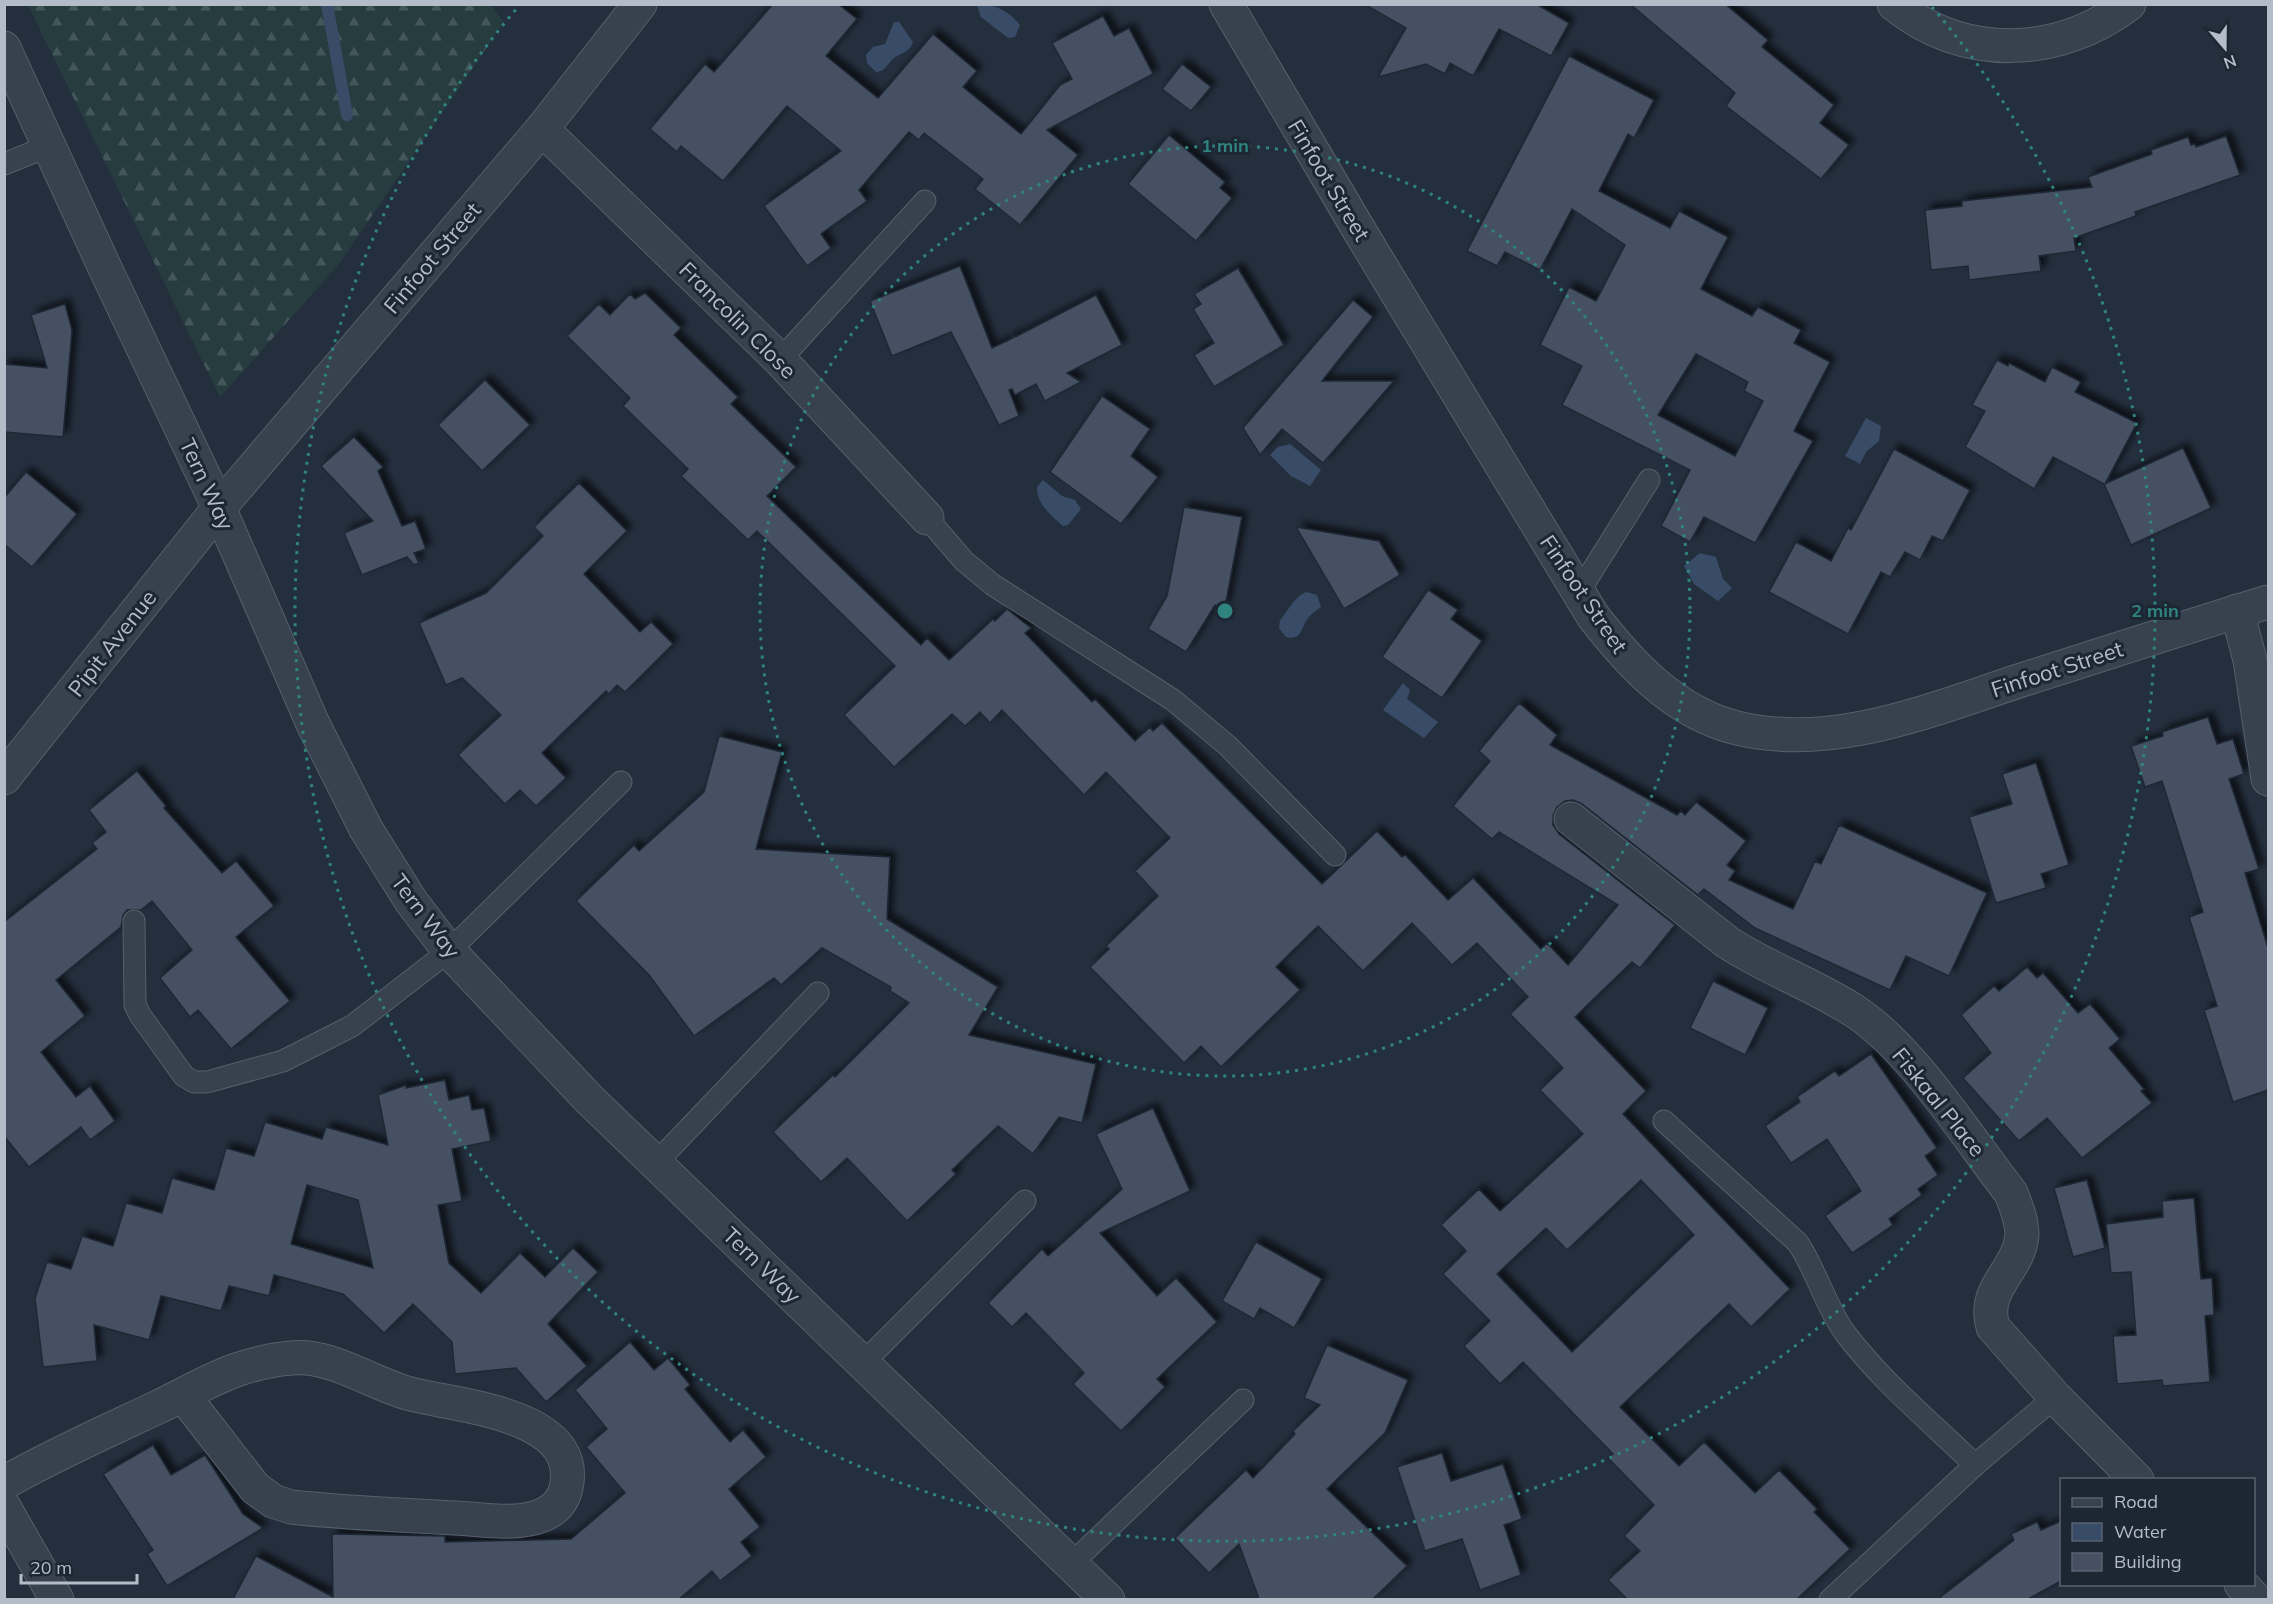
<svg xmlns="http://www.w3.org/2000/svg" width="2273" height="1604" viewBox="0 0 2273 1604" font-family="Mulish,sans-serif">
  <style>
    .forest { fill: url(#forest-firs) }
    .water { fill: #394c67 }
    .lines { fill: none; stroke-linecap: round; stroke-linejoin: round }
    .stream { stroke: #394c67; stroke-width: 12 }
    .building { fill: #455162; stroke: #1f2835; stroke-width: 1.5; fill-rule: evenodd; filter: url(#shadow) }
    .service-casing { stroke: #565f6c; stroke-width: 23 }
    .minor-casing { stroke: #565f6c; stroke-width: 35 }
    .service { stroke: #38414e; stroke-width: 21 }
    .minor { stroke: #38414e; stroke-width: 33 }
    .ring { fill: none; stroke: #308480; stroke-width: 3; stroke-dasharray: 3 6 }
    .labels { text-anchor: middle; stroke-width: 6; stroke-linejoin: round; paint-order: stroke }
    .street-label { font-size: 22px; fill: #b4bcc9; stroke: #1d2633 }
    .centre { fill: #308480; stroke: #1d2633; stroke-width: 3 }
    .ring-label { font-size: 18px; text-anchor: middle; font-weight: bold; fill: #308480; stroke: #1d2633; stroke-width: 6; stroke-linejoin: round; paint-order: stroke }
  </style>
  <defs>
    <pattern id="forest-firs" width="22" height="20" patternUnits="userSpaceOnUse" patternTransform="scale(1.5)"><rect width="22" height="20" fill="#263c3f"/><path d="M5 1l3.5 6h-7zM16 11l3.5 6h-7z" fill="#435659"/></pattern>
    <filter id="shadow"><feDropShadow dx="5.5" dy="-5.5" stdDeviation="3" flood-color="#0009"/></filter>
  </defs>
  <rect width="100%" height="100%" fill="#242f3e"/>
  <path class="forest" d="M491,5L504,22L339,264L220,397L28,5Z"/>
  <g class="water">
    <path d="M977,5C995,4 1008,10 1020,25L1015,37L1008,38L981,17Z"/>
    <path d="M894,22H899L913,42C908,55 899,52 891,61C885,67 885,71 876,72L867,63L866,55L873,47L885,44Z"/>
    <path d="M1866,418L1881,426L1879,441L1866,452L1860,464L1845,456Z"/>
    <path d="M1290,444L1321,470L1310,486L1291,476L1270,455L1278,447Z"/>
    <path d="M1043,480L1062,496L1075,500L1081,509L1068,525L1063,526C1051,515 1037,505 1037,487Z"/>
    <path d="M1700,553L1716,557L1723,579L1732,588L1718,601L1694,584L1684,566Z"/>
    <path d="M1306,592L1317,595L1321,607C1317,610 1312,613 1309,617C1301,626 1303,641 1286,637L1279,628L1280,620C1288,611 1295,596 1306,592Z"/>
    <path d="M1403,683L1410,690L1407,699L1438,722L1424,738L1383,710Z"/>
  </g>
  <g class="lines">
    <path class="stream" d="M327,4L347,115"/>
  </g>
  <g class="building">
    <path d="M773,4H838L857,19L826,56L878,98L933,34L977,71L963,87L1021,134L1060,85L1072,79L1052,43L1103,16L1114,36L1129,28L1153,74L1047,130L1078,155L1020,225L975,189L983,179L924,133L919,140L909,132L859,190L867,201L821,234L831,248L807,266L764,206L841,151L787,106L723,181L681,146L677,152L650,129L705,64L714,72Z"/>
    <path d="M1364,4H1536L1569,23L1551,56L1499,29L1473,76L1450,63L1445,74L1426,64L1378,77L1406,28Z"/>
    <path d="M1630,4H1725L1768,40L1762,47L1834,105L1820,123L1849,145L1821,179L1726,106L1735,93Z"/>
    <path d="M1569,56L1654,100L1634,138L1628,134L1599,191L1670,228L1679,211L1728,237L1701,289L1752,316L1758,307L1801,330L1794,343L1830,362L1794,431L1813,441L1755,543L1704,517L1690,542L1661,526L1690,470L1562,405L1582,366L1540,345L1569,287L1596,301L1625,245L1572,209L1540,270L1505,252L1497,266L1467,251ZM1696,354L1748,382L1744,391L1763,401L1735,456L1658,415Z"/>
    <path d="M1182,64L1211,87L1191,111L1162,89Z"/>
    <path d="M1169,135L1225,182L1220,188L1232,198L1196,241L1128,184Z"/>
    <path d="M2226,136L2240,175L2135,212L2136,216L2074,238L2076,251L2039,256L2041,271L1969,280L1968,266L1931,270L1925,210L1962,206V201L2092,187L2088,177L2152,154L2151,150L2188,137L2191,145L2195,144L2196,147Z"/>
    <path d="M960,266L992,348L1013,338L1011,334L1015,337L1096,295L1122,345L1067,373L1081,382L1045,401L1036,384L1015,395L1012,389L1009,390L1019,416L999,425L951,332L892,356L870,301Z"/>
    <path d="M1238,268L1284,345L1214,387L1194,355L1214,343L1193,309L1201,304L1194,294Z"/>
    <path d="M645,293L681,328L674,335L738,397L731,404L796,467L767,496L921,645L927,638L949,660L993,619L995,621L1007,609L1031,628L1025,633L1092,702L1095,699L1135,741L1150,727L1153,731L1162,723L1322,884L1377,831L1402,857L1405,855L1448,900L1473,878L1541,949L1547,943L1568,965L1618,905L1499,832L1492,839L1453,806L1490,761L1479,751L1519,703L1557,735L1550,745L1677,815L1681,811L1685,815L1696,802L1746,841L1727,865L1735,871L1729,880L1793,909L1815,861L1821,864L1839,825L1987,893L1949,976L1906,956L1890,990L1755,928L1704,889L1698,895L1582,804L1573,800L1565,801L1557,807L1553,816V825L1559,834L1675,925L1640,968L1632,962L1575,1017L1646,1091L1623,1114L1790,1289L1751,1327L1729,1304L1620,1407L1679,1466L1704,1442L1755,1493L1779,1470L1817,1509L1814,1512L1850,1549L1797,1599H1627L1608,1580L1640,1551L1624,1536L1654,1505L1608,1458L1613,1454L1523,1362L1500,1384L1464,1346L1490,1321L1443,1274L1466,1251L1441,1225L1479,1189L1500,1211L1583,1134L1540,1090L1563,1068L1510,1014L1528,997L1477,943L1452,965L1412,923L1363,971L1318,926L1276,967L1300,990L1221,1067L1201,1046L1184,1063L1090,967L1109,949L1106,946L1158,896L1135,871L1170,838L1106,772L1084,795L1002,710L990,723L980,712L965,726L952,714L894,767L844,715L895,666L757,531L748,540L681,476L688,469L623,406L630,398L567,336L599,304L610,315L630,294L635,299ZM1641,1180L1694,1235L1572,1352L1497,1274L1546,1228L1567,1250Z"/>
    <path d="M1353,300L1373,317L1322,381H1394L1323,463L1282,429L1260,455L1243,428Z"/>
    <path d="M65,304L72,330L63,437L4,432V364L47,368L31,315Z"/>
    <path d="M1997,360L2008,366L2009,363L2045,382L2052,367L2081,382L2075,392L2137,423L2105,484L2183,448L2211,508L2131,545L2104,484L2053,457L2034,489L1965,447L1985,411L1972,405Z"/>
    <path d="M485,380L530,425L482,471L438,425Z"/>
    <path d="M1102,396L1150,429L1131,456L1158,477L1121,524L1050,472Z"/>
    <path d="M354,437L383,467L378,471L402,526L415,521L426,549L414,553L419,563L414,565L407,557L362,575L344,533L373,521L321,466Z"/>
    <path d="M1894,449L1970,490L1943,541L1932,536L1920,560L1905,552L1890,577L1881,572L1848,634L1769,592L1796,542L1831,561L1848,528L1851,530Z"/>
    <path d="M26,472L77,514L32,567L4,544V498Z"/>
    <path d="M579,483L627,531L584,574L640,632L651,622L673,644L625,692L617,685L609,694L606,691L542,753L566,778L536,806L520,790L505,804L458,755L501,715L462,678L446,685L419,623L486,593L543,536L534,527Z"/>
    <path d="M1184,507L1242,517L1225,607L1215,605L1186,652L1148,629L1167,596Z"/>
    <path d="M1296,527L1379,541L1400,575L1344,609Z"/>
    <path d="M1428,590L1458,610L1451,619L1482,641L1442,698L1382,657Z"/>
    <path d="M2208,717L2217,744L2233,739L2244,774L2229,779L2259,869L2245,873L2268,948V1090L2233,1102L2204,1010L2217,1006L2189,917L2203,912L2162,781L2145,787L2131,746L2163,736L2162,732Z"/>
    <path d="M719,736L782,752L756,849L890,857L887,919L998,987L969,1035L1096,1064L1082,1123L1059,1117L1033,1154L998,1126L952,1170L956,1174L907,1221L847,1158L821,1182L773,1132L833,1075L835,1077L909,1003L890,991L891,987L822,948L781,985L774,978L694,1036L649,975L576,901L634,845L639,851L704,792Z"/>
    <path d="M2036,763L2069,865L2041,874L2046,888L1996,903L1969,817L2012,804L2002,774Z"/>
    <path d="M137,771L166,806L164,808L222,873L236,861L274,906L236,937L290,1001L231,1049L198,1010L190,1017L160,978L192,950L152,901L141,910H127L123,915L121,927L56,980L85,1016L41,1052L76,1097L90,1086L115,1121L90,1140L81,1127L29,1167L4,1136V922L97,849L92,843L106,832L89,810Z"/>
    <path d="M2027,967L2037,978L2043,973L2078,1013L2090,1004L2120,1039L2109,1048L2144,1089L2141,1091L2152,1103L2082,1158L2047,1118L2019,1141L1963,1078L1991,1053L1961,1015L1994,986L1999,991Z"/>
    <path d="M1713,981L1768,1008L1745,1055L1690,1028Z"/>
    <path d="M1871,1054L1937,1148L1925,1156L1938,1175L1918,1189L1922,1195L1889,1219L1893,1225L1852,1253L1825,1216L1861,1191L1827,1139L1791,1163L1765,1126L1800,1102L1797,1097L1835,1071L1839,1076Z"/>
    <path d="M445,1080L449,1100L469,1095L472,1110L484,1108L491,1141L452,1149L462,1201L438,1205L449,1263L481,1293L520,1253L545,1277L573,1248L598,1272L548,1324L587,1366L546,1402L516,1368L455,1374L452,1342L413,1304L384,1333L343,1294L274,1275L269,1296L229,1286L221,1311L161,1296L149,1340L94,1325L97,1361L43,1367L35,1298L47,1262L71,1269L82,1236L113,1246L126,1203L162,1213L172,1178L214,1190L226,1148L254,1156L265,1122L322,1139L326,1127L388,1145L378,1095L406,1085V1088ZM307,1185L358,1200L373,1268L291,1244Z"/>
    <path d="M1153,1108L1190,1191L1100,1233L1157,1296L1176,1278L1217,1322L1157,1379L1165,1387L1121,1431L1073,1384L1084,1373L1026,1313L1012,1327L988,1303L1042,1249L1048,1256L1122,1189L1096,1134Z"/>
    <path d="M2087,1180L2105,1248L2073,1257L2054,1188Z"/>
    <path d="M2194,1198L2201,1279L2212,1278L2214,1315L2205,1316L2210,1382L2163,1386L2162,1380L2117,1384L2113,1336L2136,1335L2131,1272L2111,1273L2106,1224L2163,1217L2162,1201Z"/>
    <path d="M1256,1242L1322,1279L1294,1328L1260,1308L1254,1319L1222,1301Z"/>
    <path d="M630,1342L654,1370L668,1358L690,1385L685,1389L730,1442L743,1430L766,1457L729,1489L760,1527L741,1542L752,1556L720,1581L712,1571L679,1599H233L256,1556L333,1597L332,1534L445,1536V1542L571,1539L625,1493L586,1447L607,1429L575,1390Z"/>
    <path d="M1327,1345L1408,1380L1385,1433L1327,1489L1407,1566L1373,1599H1259L1239,1544L1209,1573L1175,1538L1246,1470L1253,1478L1295,1434L1293,1431L1320,1405L1304,1398Z"/>
    <path d="M153,1445L171,1475L205,1455L243,1514L263,1528L167,1586L147,1554L153,1550L103,1474Z"/>
    <path d="M1442,1453L1451,1481L1503,1464L1522,1519L1504,1525L1521,1575L1480,1590L1462,1539L1425,1551L1397,1467Z"/>
    <path d="M2061,1521V1581L2028,1599H1938L2014,1540L2011,1534L2037,1522L2041,1530Z"/>
  </g>
  <g class="lines">
    <g class="service-casing">
      <g id="service">
        <path d="M4,164L51,145"/>
        <path d="M780,360L925,201"/>
        <path d="M927,518L964,561L993,585L1173,700L1228,746L1335,855"/>
        <path d="M1579,592L1649,480"/>
        <path d="M134,921L135,1005L140,1015L184,1076L194,1082H207L283,1061L352,1026L449,951L621,782"/>
        <path d="M1664,1121L1798,1243C1817,1272 1825,1305 1845,1333C1882,1382 1932,1423 1975,1465"/>
        <path d="M655,1164L818,993"/>
        <path d="M864,1362L1025,1201"/>
        <path d="M1072,1563L1243,1400"/>
        <path d="M1830,1600L1975,1465L2055,1397"/>
      </g>
    </g>
    <g class="minor-casing">
      <g id="minor">
        <path d="M1226,4L1362,235L1593,616C1630,664 1675,713 1737,728C1836,752 1937,707 2031,677C2110,652 2189,626 2268,602"/>
        <path d="M1894,4C1963,61 2058,58 2129,4"/>
        <path d="M4,48L105,268L219,508L313,724L366,829L411,901L449,951L589,1099L1108,1600"/>
        <path d="M542,129L780,360L927,518"/>
        <path d="M2237,611L2250,660L2268,779"/>
        <path d="M4,778L219,508L542,129L640,4"/>
        <path d="M1571,819L1727,942C1768,969 1815,985 1856,1012C1913,1050 1968,1138 2011,1193C2016,1206 2022,1220 2022,1235C2019,1271 1981,1288 1993,1327L2055,1397L2137,1480"/>
        <path d="M4,1483C53,1455 105,1432 156,1408C204,1385 235,1363 291,1358C331,1354 369,1382 407,1393C452,1406 583,1412 566,1488C562,1506 548,1515 530,1519C507,1524 479,1519 455,1518C401,1515 346,1513 291,1507L273,1501L255,1488L183,1395"/>
        <path d="M4,1507L57,1600"/>
        <path d="M2241,1584L2256,1600"/>
      </g>
    </g>
    <use href="#service" class="service"/>
    <use href="#minor" class="minor"/>
  </g>
  <g class="ring">
    <circle cx="1225" cy="611" r="465"/>
    <path d="M1932 7A930 930 0 1 1 518 7"/>
  </g>
  <g class="labels">
    <g class="street-label">
      <text transform="translate(1329 180) rotate(59)" y="8">Finfoot Street</text>
      <text transform="translate(432 258) rotate(-50)" y="8">Finfoot Street</text>
      <text transform="translate(738 320) rotate(45)" y="8">Francolin Close</text>
      <text transform="translate(207 484) rotate(65)" y="8">Tern Way</text>
      <text transform="translate(1584 594) rotate(56)" y="8">Finfoot Street</text>
      <text transform="translate(112 643) rotate(-52)" y="8">Pipit Avenue</text>
      <text transform="translate(2057 669) rotate(-18)" y="8">Finfoot Street</text>
      <text transform="translate(426 916) rotate(53)" y="8">Tern Way</text>
      <text transform="translate(1939 1102) rotate(51)" y="8">Fiskaal Place</text>
      <text transform="translate(762 1265) rotate(44)" y="8">Tern Way</text>
    </g>
  </g>
  <circle cx="1225" cy="611" r="9" class="centre"/>
  <g class="ring-label">
    <text x="1225" y="152">1 min</text>
    <text x="2155" y="617">2 min</text>
  </g>
  <rect width="2273" height="1604" fill="none" stroke="#b4bcc9" stroke-width="12"/>
  <rect x="2060" y="1478" width="195" height="108" fill="#1d2633" stroke="#59626f" stroke-width="1.5"/>
  <rect x="2072" y="1498" width="30" height="9" fill="#38414e" stroke="#59626f" stroke-width="1.5"/>
  <text x="2114" y="1508" font-size="18" fill="#b4bcc9">Road</text>
  <rect x="2072" y="1523" width="30" height="18" fill="#394c67" stroke="#59626f" stroke-width="1.5"/>
  <text x="2114" y="1538" font-size="18" fill="#b4bcc9">Water</text>
  <rect x="2072" y="1553" width="30" height="18" fill="#455162" stroke="#59626f" stroke-width="1.5"/>
  <text x="2114" y="1568" font-size="18" fill="#b4bcc9">Building</text>
  <g transform="translate(2225 48) rotate(160)" stroke="#1d2633" stroke-width="4.5" paint-order="stroke">
  <path d="M0-4.5L10 22L0 15L-10 22Z" fill="#b4bcc9"/>
  <text y="-9" font-size="16" font-weight="bold" text-anchor="middle" fill="#b4bcc9">N</text>
  </g>
  <path d="M21 1574v9h116v-9" fill="none" stroke="#b4bcc9" stroke-width="3"/>
  <text x="30" y="1574" font-size="18" fill="#b4bcc9" stroke="#1d2633" stroke-width="4.5" paint-order="stroke">20 m</text>
</svg>
